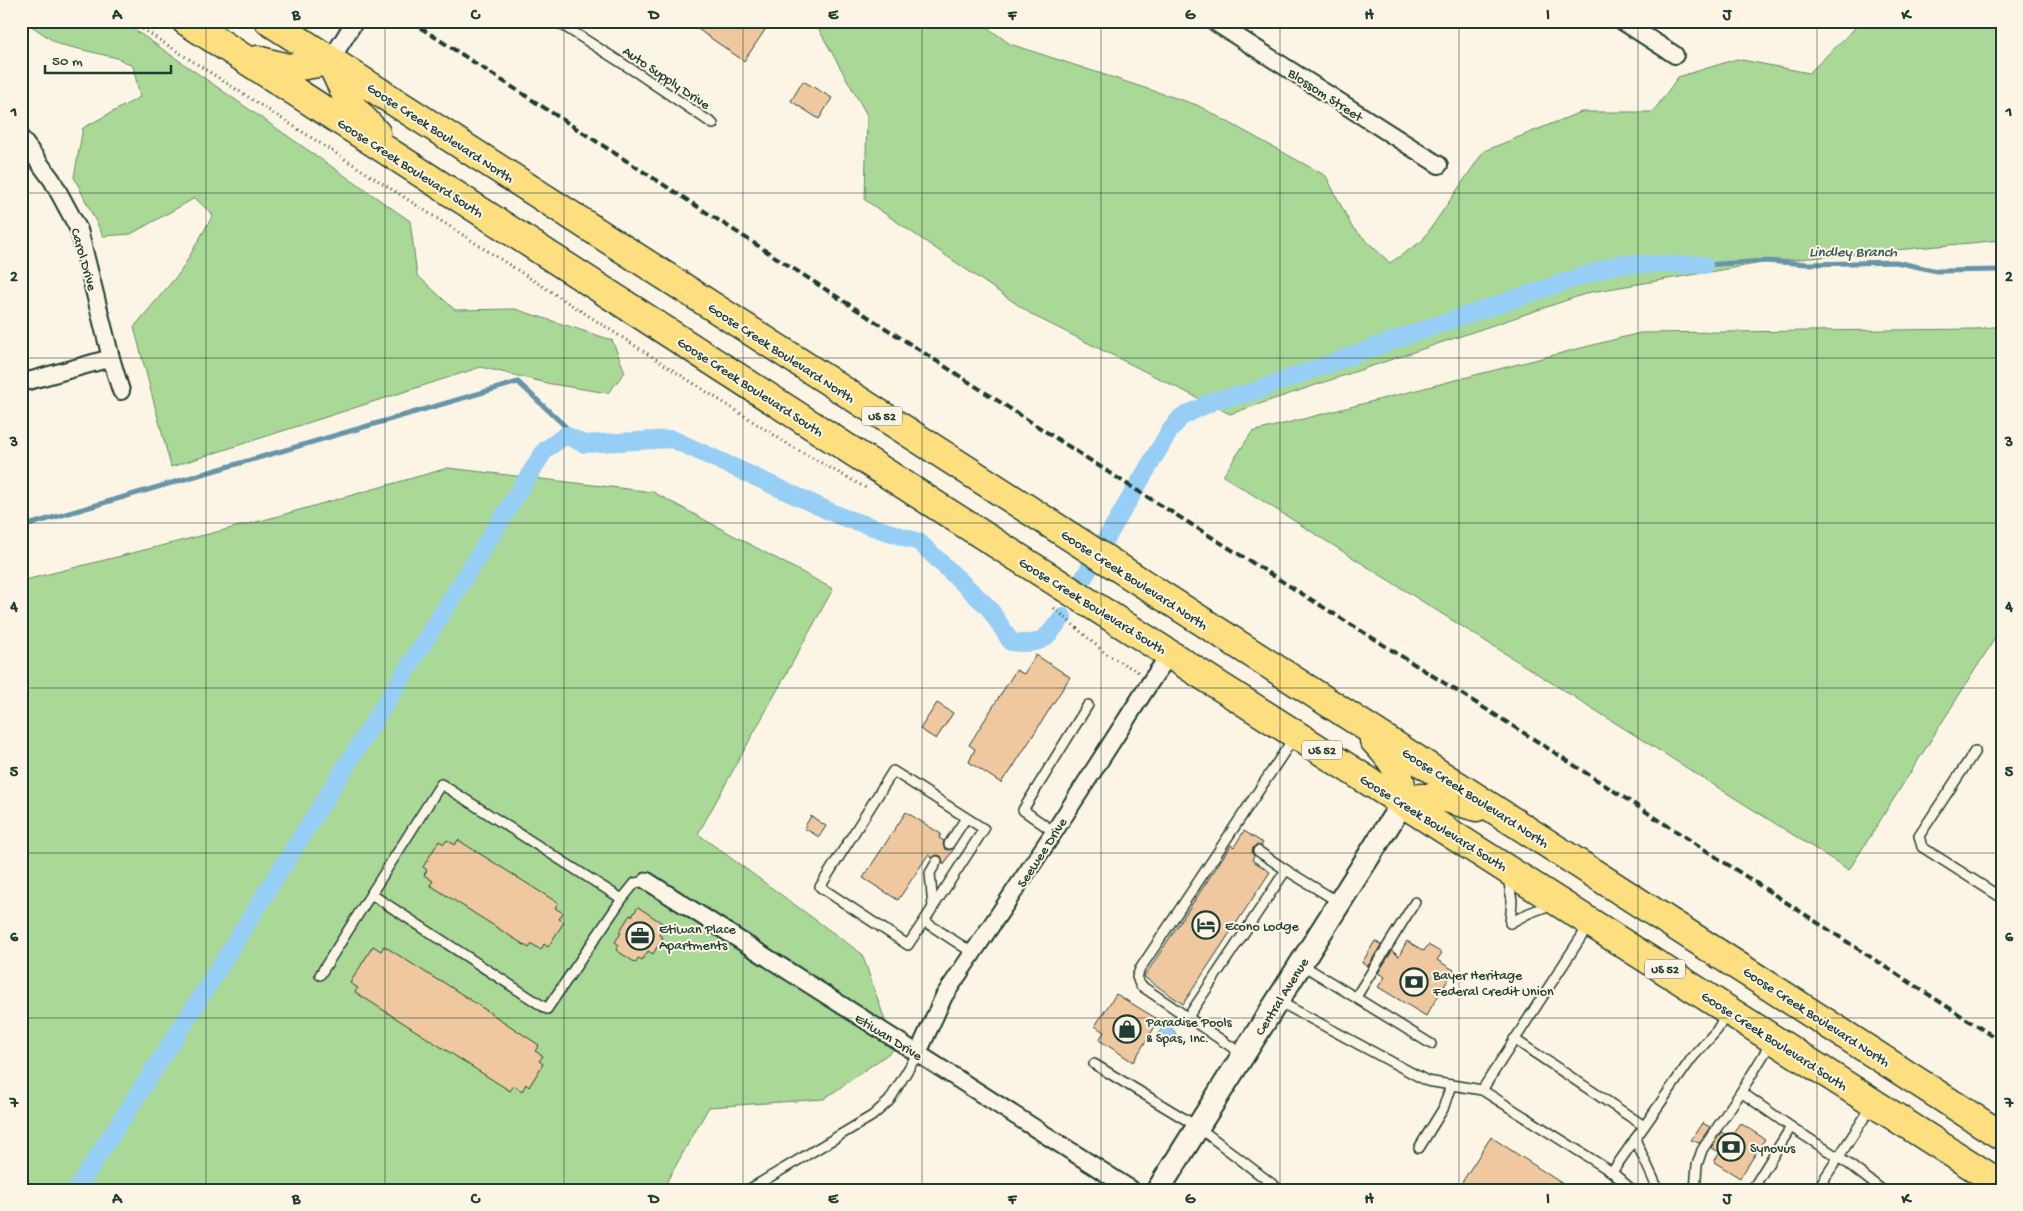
<svg xmlns="http://www.w3.org/2000/svg" width="2023" height="1211" viewBox="0 0 2023 1211" font-family="'Gochi Hand',sans-serif">
  <style>
    .green { fill: #aad897; stroke: #648a66 }
    .water { fill: #96cef5; stroke: #6694a8 }
    .lines { fill: none; stroke-linecap: round; stroke-linejoin: round }
    .stream { stroke: #6694a8; stroke-width: 5 }
    .canal { stroke: #96cef5; stroke-width: 18 }
    .building { fill: #f0c8a0; stroke: #1f3d34 }
    .lane-casing { stroke: #1f3d34; stroke-width: 12 }
    .street-casing { stroke: #1f3d34; stroke-width: 20 }
    .secondary-casing { stroke: #1f3d34; stroke-width: 26 }
    .highway-casing { stroke: #1f3d34; stroke-width: 31 }
    .path { stroke: #1f3d34; stroke-width: 3; stroke-dasharray: 1 4; stroke-linecap: butt }
    .lane { stroke: #fcf5e5; stroke-width: 9 }
    .street { stroke: #fcf5e5; stroke-width: 16 }
    .secondary { stroke: #fcf5e5; stroke-width: 22 }
    .highway { stroke: #fddf80; stroke-width: 28 }
    .rail { stroke: #1f3d34; stroke-width: 4; stroke-dasharray: 8 4; stroke-linecap: butt }
    .grid { fill: none; stroke: #1f3d34; stroke-width: 1; stroke-opacity: 0.55 }
    .labels { text-anchor: middle; stroke-width: 4; stroke-linejoin: round; paint-order: stroke }
    .shield { fill: #fcf5e5; stroke: #617469; stroke-width: 1 }
    .shield-label { font-size: 12px; font-weight: bold; fill: #1f3d34 }
    .street-label { font-size: 14px; fill: #1f3d34; stroke: #fcf5e5 }
    .poi-label { font-size: 14px; fill: #1f3d34; stroke: #fcf5e5; text-anchor: start }
    .water-label { font-size: 15px; font-style: italic; fill: #375a5b; stroke: #fcf5e5 }
    .neatline { fill: none; stroke: #1f3d34; stroke-width: 2 }
    .grid-label { font-size: 16px; text-anchor: middle; font-weight: bold; fill: #1f3d34 }
  </style>
  <rect width="100%" height="100%" fill="#fcf5e5"/>
  <filter id="ink" filterUnits="userSpaceOnUse"><feTurbulence type="fractalNoise" baseFrequency=".02" numOctaves="2"/><feDisplacementMap in="SourceGraphic" scale="10" xChannelSelector="R" yChannelSelector="G"/><feConvolveMatrix kernelMatrix="1 2 1 2 8 2 1 2 1" color-interpolation-filters="sRGB"/></filter>
  <g filter="url(#ink)">
    <g class="green">
      <path d="M24,21H122L410,221L417,275L455,310L515,309L612,340L625,372L608,393L551,384L481,367L171,467L134,327L181,271L213,215L195,198L131,234L103,236L74,177L83,128L140,97L133,66L117,58L58,44Z"/>
      <path d="M814,21H979L1010,44L1197,105L1326,176L1352,227L1390,263L1422,241L1484,151L1581,112H1653L1678,77L1737,59L1809,73L1855,28L1856,21H2002V240L1768,262L1591,292L1230,414L1034,316L865,200L867,115Z"/>
      <path d="M2002,326V627L1849,870L1223,476L1252,432L1640,333L1976,329Z"/>
      <path d="M448,468L653,492L833,589L698,834L862,954L895,1049L824,1099L709,1107L662,1190H21V581L264,520Z"/>
    </g>
    <circle class="water" cx="1167" cy="1036" r="9"/>
    <g class="lines">
      <g class="stream">
        <path d="M1704,265L1765,261L1808,264L1896,262L1937,271L2002,270"/>
        <path d="M21,527L518,382L584,444"/>
      </g>
      <g class="canal">
        <path d="M1103,544L1169,432L1181,417L1216,400L1249,393L1408,335L1618,264L1704,265"/>
        <path d="M1083,579L1089,569"/>
        <path d="M76,1190L188,1017L545,450L566,435L584,444L672,439L842,517L919,542L989,608L1011,642C1043,646 1044,640 1063,617"/>
      </g>
    </g>
    <g class="building">
      <path d="M686,21H771L744,61Z"/>
      <path d="M803,81L832,98L819,119L791,101Z"/>
      <path d="M1036,655L1070,677L1008,775L1007,774L1001,783L969,762L975,749L969,745L1016,670L1024,674Z"/>
      <path d="M937,703L953,713L936,739L920,729Z"/>
      <path d="M906,812L941,834L939,838L944,841L943,844L945,849L949,850L954,848L944,865L941,856L937,855L932,858L928,855L898,900L863,878Z"/>
      <path d="M811,816L826,826L819,837L804,828Z"/>
      <path d="M1244,831L1263,843L1261,846L1256,845L1253,848L1252,853L1254,856L1252,860L1270,872L1183,1004L1144,977L1231,845L1234,847Z"/>
      <path d="M447,840L455,845L458,840L558,903L555,908L563,913L559,919L564,922L548,947L544,944L541,950L532,944L529,948L430,885L433,881L424,875L427,870L423,867L439,841L444,844Z"/>
      <path d="M638,907L665,925L659,935L663,937L653,954L648,951L642,960L638,958L636,963L616,950L619,945L615,942L621,933L619,932L630,915L632,916Z"/>
      <path d="M1375,941L1381,945L1368,966L1362,963Z"/>
      <path d="M1407,941L1424,951L1428,945L1442,953L1437,960L1454,970L1426,1016L1378,987L1385,977L1378,973L1392,951L1399,956Z"/>
      <path d="M373,946L381,951L384,946L439,981L440,980L539,1045L535,1051L543,1056L539,1061L543,1064L529,1087L526,1084L522,1091L514,1085L510,1091L355,992L358,988L350,983Z"/>
      <path d="M1116,994L1159,1020L1133,1062L1099,1040L1104,1032L1095,1026Z"/>
      <path d="M1702,1123L1710,1127L1699,1143L1691,1140Z"/>
      <path d="M1740,1123L1765,1139L1740,1178L1714,1162L1720,1152L1711,1148L1721,1132L1730,1137Z"/>
      <path d="M1491,1137L1572,1190H1457Z"/>
    </g>
    <g class="lines">
      <g class="lane-casing">
        <g id="lane">
          <path d="M556,21L639,74L713,124"/>
          <path d="M1975,751L1919,836L1922,847L2002,898"/>
          <path d="M1054,832L1023,810L1088,705"/>
          <path d="M949,844L966,818"/>
          <path d="M1258,851L1286,870"/>
          <path d="M1508,877L1512,901L1510,923"/>
          <path d="M622,899L441,784L371,894L547,1009L622,899L635,883L647,881"/>
          <path d="M933,907L930,873L937,861"/>
          <path d="M924,921L908,945L820,887L893,771L984,829L924,921L973,953"/>
          <path d="M1510,923L1529,913L1553,904"/>
          <path d="M1301,964L1431,1044"/>
          <path d="M320,975L371,894"/>
          <path d="M1356,997L1415,902"/>
          <path d="M1278,1001L1427,1081L1482,1090L1589,925"/>
          <path d="M1188,1017L1286,870L1340,903"/>
          <path d="M1514,1039L1644,1126"/>
          <path d="M1242,1054L1140,985L1137,977L1140,969L1295,736"/>
          <path d="M1094,1064L1198,1127L1280,1190"/>
          <path d="M1482,1090L1612,1172L1692,1058L1717,1030L1727,1013"/>
          <path d="M1791,1127L1850,1165L1882,1190"/>
          <path d="M1635,1139L1657,1187L1660,1190"/>
          <path d="M1419,1148L1443,1109L1451,1085"/>
          <path d="M1612,1172L1632,1190"/>
          <path d="M748,1190L872,1116L889,1101L918,1053"/>
          <path d="M1695,1190L1697,1165L1702,1150L1741,1092"/>
          <path d="M1752,1190L1791,1127L1741,1092L1772,1041"/>
          <path d="M1817,1190L1872,1106"/>
        </g>
      </g>
      <g class="street-casing">
        <g id="street">
          <path d="M1213,21L1439,165"/>
          <path d="M1622,21L1675,55"/>
          <path d="M330,61L355,21"/>
          <path d="M21,138L52,180L79,230L111,358L121,391"/>
          <path d="M21,383L111,358"/>
          <path d="M647,881L1132,1190"/>
          <path d="M918,1053L944,996L1054,832L1153,678L1170,654"/>
        </g>
      </g>
      <g class="secondary-casing">
        <path id="secondary" d="M1158,1190L1403,802"/>
      </g>
      <g class="highway-casing">
        <g id="highway">
          <path d="M186,21L923,497L2002,1185"/>
          <path d="M269,21L2002,1136"/>
          <path d="M257,60L288,68L330,61L352,107L376,133"/>
          <path d="M1374,740C1395,762 1401,771 1403,802"/>
          <path d="M1403,802L1421,798H1446L1477,807"/>
        </g>
      </g>
      <g class="path">
        <path d="M130,21L791,446L866,488"/>
        <path d="M1054,608L1105,653L1138,672"/>
      </g>
      <use href="#lane" class="lane"/>
      <use href="#street" class="street"/>
      <use href="#secondary" class="secondary"/>
      <use href="#highway" class="highway"/>
      <path class="rail" d="M410,21L1130,486L1532,738L2002,1042"/>
    </g>
  </g>
  <path class="grid" d="M206,21V1190M385,21V1190M564,21V1190M743,21V1190M922,21V1190M1101,21V1190M1280,21V1190M1459,21V1190M1638,21V1190M1817,21V1190M21,193H2002M21,358H2002M21,523H2002M21,688H2002M21,853H2002M21,1018H2002"/>
  <defs>
    <g id="hotel-ring" transform="scale(1.4375)"><circle r="9.5" fill="#fcf5e5" stroke="#1f3d34" stroke-width="1.5"/><path d="M-6-4.5h1.5V1H6V5H4.5V3h-9V5H-6ZM-4 0a1.8 1.8 0 1 1 3.6 0ZM.5 0V-2.5h3Q6-2.5 6 0Z" fill="#1f3d34"/></g>
    <g id="office-ring" transform="scale(1.4375)"><circle r="9.5" fill="#fcf5e5" stroke="#1f3d34" stroke-width="1.5"/><path d="M-6-3h4V-5.5h4V-3h4V5H-6ZM-1-4.5V-3h2v-1.5ZM-6 0V1H6V0Z" fill="#1f3d34"/></g>
    <g id="bank-ring" transform="scale(1.4375)"><circle r="9.5" fill="#fcf5e5" stroke="#1f3d34" stroke-width="1.5"/><path d="M-6-4H6V4H-6ZM0-2.3a2.3 2.3 0 1 0 0 4.6a2.3 2.3 0 1 0 0-4.6Z" fill="#1f3d34"/></g>
    <g id="shop-ring" transform="scale(1.4375)"><circle r="9.5" fill="#fcf5e5" stroke="#1f3d34" stroke-width="1.5"/><path d="M-5-2.5h2.3a2.7 3.5 0 0 1 5.4 0H5L5.5 6h-11ZM-1.5-2.5h3a1.5 2.3 0 0 0-3 0Z" fill="#1f3d34"/></g>
  </defs>
  <g fill-rule="evenodd">
    <use href="#hotel-ring" x="1206" y="925"/>
    <use href="#office-ring" x="640" y="936"/>
    <use href="#bank-ring" x="1414" y="982"/>
    <use href="#shop-ring" x="1127" y="1029"/>
    <use href="#bank-ring" x="1731" y="1147"/>
  </g>
  <g class="labels">
    <g class="shield">
      <rect x="862" y="406.5" width="40" height="19" rx="4"/>
      <rect x="1302" y="740.5" width="40" height="19" rx="4"/>
      <rect x="1645" y="959.5" width="40" height="19" rx="4"/>
    </g>
    <g class="shield-label">
      <text x="882" y="420">US 52</text>
      <text x="1322" y="754">US 52</text>
      <text x="1665" y="973">US 52</text>
    </g>
    <g class="street-label">
      <text transform="translate(667 77) rotate(34)" y="5">Auto Supply Drive</text>
      <text transform="translate(1326 94) rotate(33)" y="5">Blossom Street</text>
      <text transform="translate(441 132) rotate(33)" y="5">Goose Creek Boulevard North</text>
      <text transform="translate(411 167) rotate(33)" y="5">Goose Creek Boulevard South</text>
      <text transform="translate(85 259) rotate(74)" y="5">Carol Drive</text>
      <text transform="translate(782 352) rotate(33)" y="5">Goose Creek Boulevard North</text>
      <text transform="translate(751 386) rotate(33)" y="5">Goose Creek Boulevard South</text>
      <text transform="translate(1135 579) rotate(33)" y="5">Goose Creek Boulevard North</text>
      <text transform="translate(1093 605) rotate(32)" y="5">Goose Creek Boulevard South</text>
      <text transform="translate(1476 797) rotate(33)" y="5">Goose Creek Boulevard North</text>
      <text transform="translate(1434 822) rotate(32)" y="5">Goose Creek Boulevard South</text>
      <text transform="translate(1041 852) rotate(-57)" y="5">Seewee Drive</text>
      <text transform="translate(1281 996) rotate(-58)" y="5">Central Avenue</text>
      <text transform="translate(1817 1016) rotate(33)" y="5">Goose Creek Boulevard North</text>
      <text transform="translate(889 1036) rotate(32)" y="5">Etiwan Drive</text>
      <text transform="translate(1775 1040) rotate(33)" y="5">Goose Creek Boulevard South</text>
    </g>
    <g class="poi-label">
      <text x="1225" y="930">Econo Lodge</text>
      <text x="659" y="933">Etiwan Place<tspan x="659" dy="16">Apartments</tspan></text>
      <text x="1433" y="979">Bayer Heritage<tspan x="1433" dy="16">Federal Credit Union</tspan></text>
      <text x="1146" y="1026">Paradise Pools<tspan x="1146" dy="16">&amp; Spas, Inc.</tspan></text>
      <text x="1750" y="1152">Synovus</text>
    </g>
    <g class="water-label">
      <text x="1853" y="256">Lindley Branch</text>
    </g>
  </g>
  <rect width="2023" height="1211" fill="none" stroke="#fcf5e5" stroke-width="55"/>
  <path d="M45 65v8h126v-8" fill="none" stroke="#1f3d34" stroke-width="2.5"/>
  <text x="52" y="65" font-size="15" fill="#1f3d34" stroke="#fcf5e5" stroke-width="4" paint-order="stroke">50 m</text>
  <rect x="28" y="28" width="1968" height="1156" class="neatline"/>
  <g class="grid-label">
    <text x="117" y="19">A</text>
    <text x="296" y="19">B</text>
    <text x="475" y="19">C</text>
    <text x="654" y="19">D</text>
    <text x="833" y="19">E</text>
    <text x="1012" y="19">F</text>
    <text x="1190" y="19">G</text>
    <text x="1369" y="19">H</text>
    <text x="1548" y="19">I</text>
    <text x="1727" y="19">J</text>
    <text x="1906" y="19">K</text>
    <text x="14" y="116">1</text>
    <text x="2009" y="116">1</text>
    <text x="14" y="281">2</text>
    <text x="2009" y="281">2</text>
    <text x="14" y="446">3</text>
    <text x="2009" y="446">3</text>
    <text x="14" y="611">4</text>
    <text x="2009" y="611">4</text>
    <text x="14" y="776">5</text>
    <text x="2009" y="776">5</text>
    <text x="14" y="941">6</text>
    <text x="2009" y="941">6</text>
    <text x="14" y="1107">7</text>
    <text x="2009" y="1107">7</text>
    <text x="117" y="1203">A</text>
    <text x="296" y="1203">B</text>
    <text x="475" y="1203">C</text>
    <text x="654" y="1203">D</text>
    <text x="833" y="1203">E</text>
    <text x="1012" y="1203">F</text>
    <text x="1190" y="1203">G</text>
    <text x="1369" y="1203">H</text>
    <text x="1548" y="1203">I</text>
    <text x="1727" y="1203">J</text>
    <text x="1906" y="1203">K</text>
  </g>
</svg>
